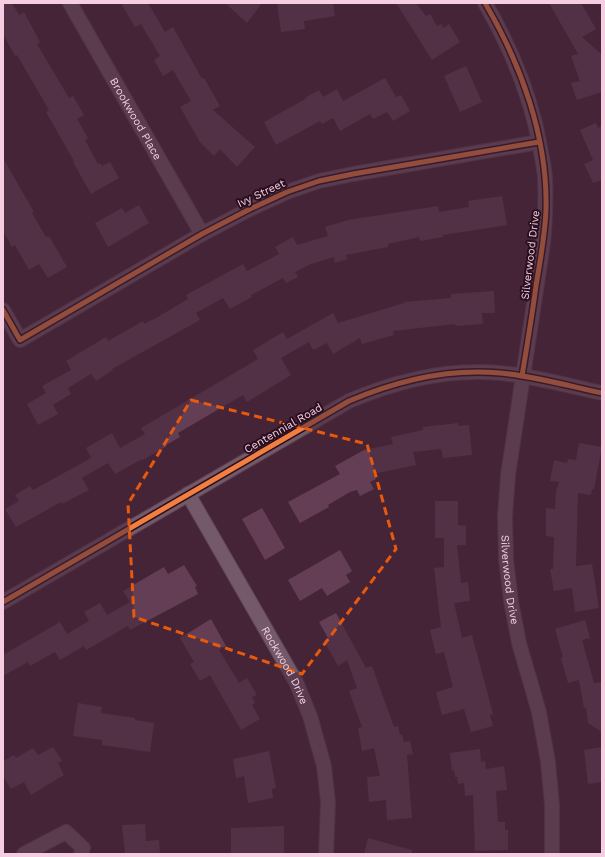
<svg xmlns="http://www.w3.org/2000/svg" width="605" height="857" viewBox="0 0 605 857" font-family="'Work Sans',sans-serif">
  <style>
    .building { fill: #633e55 }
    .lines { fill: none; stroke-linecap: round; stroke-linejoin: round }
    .street-casing { stroke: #5d4252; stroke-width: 16 }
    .street { stroke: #745a69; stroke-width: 14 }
    .cycleway-casing { stroke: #290f1e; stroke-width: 8 }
    .cycleway { stroke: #f27e40; stroke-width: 5 }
    .marked { fill: none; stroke: #e8590c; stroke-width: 3; stroke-dasharray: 8 5; stroke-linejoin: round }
    .labels { text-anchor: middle; stroke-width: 4; stroke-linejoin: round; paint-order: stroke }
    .street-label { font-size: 11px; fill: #f5cee2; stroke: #290f1e }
  </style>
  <rect width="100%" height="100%" fill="#452438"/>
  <g class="building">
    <path d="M3,3H12L19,15L24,12L40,42L37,44L69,98L73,96L84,115L77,119L88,138L85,140L98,164L100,163L102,166L110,162L119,178L91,194L73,162L74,161L46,112L49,110L17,55L15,56L3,34Z"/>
    <path d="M121,3H148L165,32L173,27L202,79L204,78L220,106L213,110L255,147L237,167L220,149L214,156L200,142L180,107L191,101L173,70L163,76L154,60L160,56L141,24L135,27Z"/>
    <path d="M225,3H262L247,23Z"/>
    <path d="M277,3H333L335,16L304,21L305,29L281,32Z"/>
    <path d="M396,3H416L426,16L430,14L437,26L441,24L444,28L449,24L460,42L432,60Z"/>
    <path d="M549,3H581L596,29L582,37L602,55V92L577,100L571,83L580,81L571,56L578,54Z"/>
    <path d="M466,66L482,102L460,112L444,76Z"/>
    <path d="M385,78L396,97L401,95L410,111L393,121L387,112L373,119L370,114L340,131L333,118L322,124L320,121L276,145L264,122L307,98L306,97L319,90L323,97L337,89L343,101Z"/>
    <path d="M596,123L598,128L602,126V180L593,183L584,164L593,160L580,130Z"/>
    <path d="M3,158L34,212L32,213L46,237L49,236L67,267L48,278L39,264L29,270L15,245L12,247L3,231Z"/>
    <path d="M502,196L507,225L443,235V237L420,241L419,237L388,244V247L346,255L347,259L335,263L334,257L311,264L295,272L298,277L286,283L283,278L251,295L252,297L230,309L223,298L196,313L200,320L112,369L113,370L96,381L91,374L68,388L71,394L53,405L58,414L38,425L27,404L46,393L42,386L71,370L66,361L106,337L108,341L143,321L144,324L156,318L188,299L186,295L243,264L247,271L279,254L275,247L293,237L297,245L328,236L325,227L348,220L438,206L439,212L469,207L468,201Z"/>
    <path d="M139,205L149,223L108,247L95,223L122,208L125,213Z"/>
    <path d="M494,291L495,313H482L483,324L456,326L455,324L393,331L394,335L362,344L360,338L333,354L327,343L313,350L309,342L281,358L291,375L247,402L243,395L178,433L180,437L166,445L167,446L143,460L142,459L115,474L108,463L82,478L89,490L62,504L61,502L16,527L5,509L19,501L15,495L30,486L33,490L91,458L86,448L112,433L120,448L145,434L141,428L258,359L253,350L283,332L287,339L333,313L338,323L404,303V302L451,298V294Z"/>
    <path d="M458,423V426L469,425L472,455L443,458L441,449L413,452L416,465L373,474L376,479L370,482L374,489L360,496L357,490L350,492L328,505L329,507L300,523L288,502L340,474L335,466L364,450L393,444L391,437L423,430V427Z"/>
    <path d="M579,443L602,447L594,489H592L591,495L578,493L576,566L592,564L599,608L575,612L572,588L554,591L550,569H553L554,537L546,536V508L555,509L556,492L559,482L550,481L554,460L567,463L568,459L576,460Z"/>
    <path d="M435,501H458V525L466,526V545H457L461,583L468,582L470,601L454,603L462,638L472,635L493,714L490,715L493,726L471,732L464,709L442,715L436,692L453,687L444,652L436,654L430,630L441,627L434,568L444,567V538H435Z"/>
    <path d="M262,508L285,548L265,560L242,519Z"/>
    <path d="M340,550L352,571L346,575L350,582L327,596L322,588L300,601L288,580Z"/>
    <path d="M184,565L197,586L195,587L198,594L130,630L128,626L86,650L84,646L60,660L55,652L30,666L28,662L3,676V655L60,622L67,634L89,621L84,612L100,603L107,615L130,602L123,591L164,567L168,574Z"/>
    <path d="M336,613L366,668L372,666L394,727L398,726L400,735L402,734L404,742L410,741L413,754L407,755L412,818L387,820L386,800L369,802L367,777L380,776L374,748L362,751L358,728L362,727L349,691L357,688L347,660L338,666L324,641L328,638L319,622Z"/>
    <path d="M211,619L226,646L219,650L239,683L247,678L257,695L252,697L255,703L252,705L260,719L241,730L210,675L200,681L190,664L194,662L180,638Z"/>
    <path d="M585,620L590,638L582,640L594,683L602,682V732L588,723L586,707L584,708L579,680L568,683L561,658L563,657L555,629Z"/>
    <path d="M78,703L102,707L101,713L135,718V720L154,723L150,752L102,745V740L73,736Z"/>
    <path d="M53,747L62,761L58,763L64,775L31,795L24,782L11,789L3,776V761L14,755L16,758L33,748L38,755Z"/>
    <path d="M602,747V782L588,784L584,750Z"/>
    <path d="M480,749L481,762L485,761L486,769L504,766L507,790L496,791L498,822H505V830H508V850L475,851L473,795L465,796L464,783L458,784L457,777H455L454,770L452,771L450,753Z"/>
    <path d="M269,751L276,788L272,789L273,798L248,803L244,776L236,778L233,759Z"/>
    <path d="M145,824L146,841L159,840L160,854H125L122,825Z"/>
    <path d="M284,826V854H231V828Z"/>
    <path d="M368,838L412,850V854H364Z"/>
  </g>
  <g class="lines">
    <g class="street-casing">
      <g id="street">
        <path id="s1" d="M70,3L202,234"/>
        <path id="s2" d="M485,3C507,41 524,80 535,123C539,141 543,159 545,177C546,200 545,222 543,244L508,475L505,517L506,559L511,601L519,643L539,712L548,762L552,805V854"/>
        <path d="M3,310L20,340L202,234L250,209L287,192L319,181L353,174L539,142"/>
        <path id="s3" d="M188,494L296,682L310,716L324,766L328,802L326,854"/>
        <path d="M3,602L349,401C396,381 448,368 500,373C534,376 569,386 602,393"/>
        <path d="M24,854L66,832L83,848L81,854"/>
      </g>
    </g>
    <use href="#street" class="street"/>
    <g class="cycleway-casing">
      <g id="cycleway">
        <path d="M485,3C521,64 548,138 546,210C545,236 540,261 536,286C532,316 527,346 522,376"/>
        <path d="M3,310L20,340L202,234L250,209L287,192L319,181L353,174L539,142"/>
        <path d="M3,602L349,401C396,381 448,368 500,373C534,376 569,386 602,393"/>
      </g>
    </g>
    <use href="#cycleway" class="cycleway"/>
  </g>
  <path d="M0 0H605V857H0ZM191,400L367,444L396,549L302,674L134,617L128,504Z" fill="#452438" fill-opacity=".55" fill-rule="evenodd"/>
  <path class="marked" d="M191,400L367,444L396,549L302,674L134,617L128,504Z"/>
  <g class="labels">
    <g class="street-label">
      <text dy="4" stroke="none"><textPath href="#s1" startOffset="133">Brookwood Place</textPath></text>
      <text transform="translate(261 193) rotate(-25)" y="4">Ivy Street</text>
      <text transform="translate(530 255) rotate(-83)" y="4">Silverwood Drive</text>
      <text transform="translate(283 428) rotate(-30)" y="4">Centennial Road</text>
      <text dy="4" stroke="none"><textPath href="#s2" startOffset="591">Silverwood Drive</textPath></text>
      <text dy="4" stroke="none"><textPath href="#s3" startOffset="197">Rockwood Drive</textPath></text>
    </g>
  </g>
  <rect width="605" height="857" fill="none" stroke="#f5cee2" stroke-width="8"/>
</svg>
